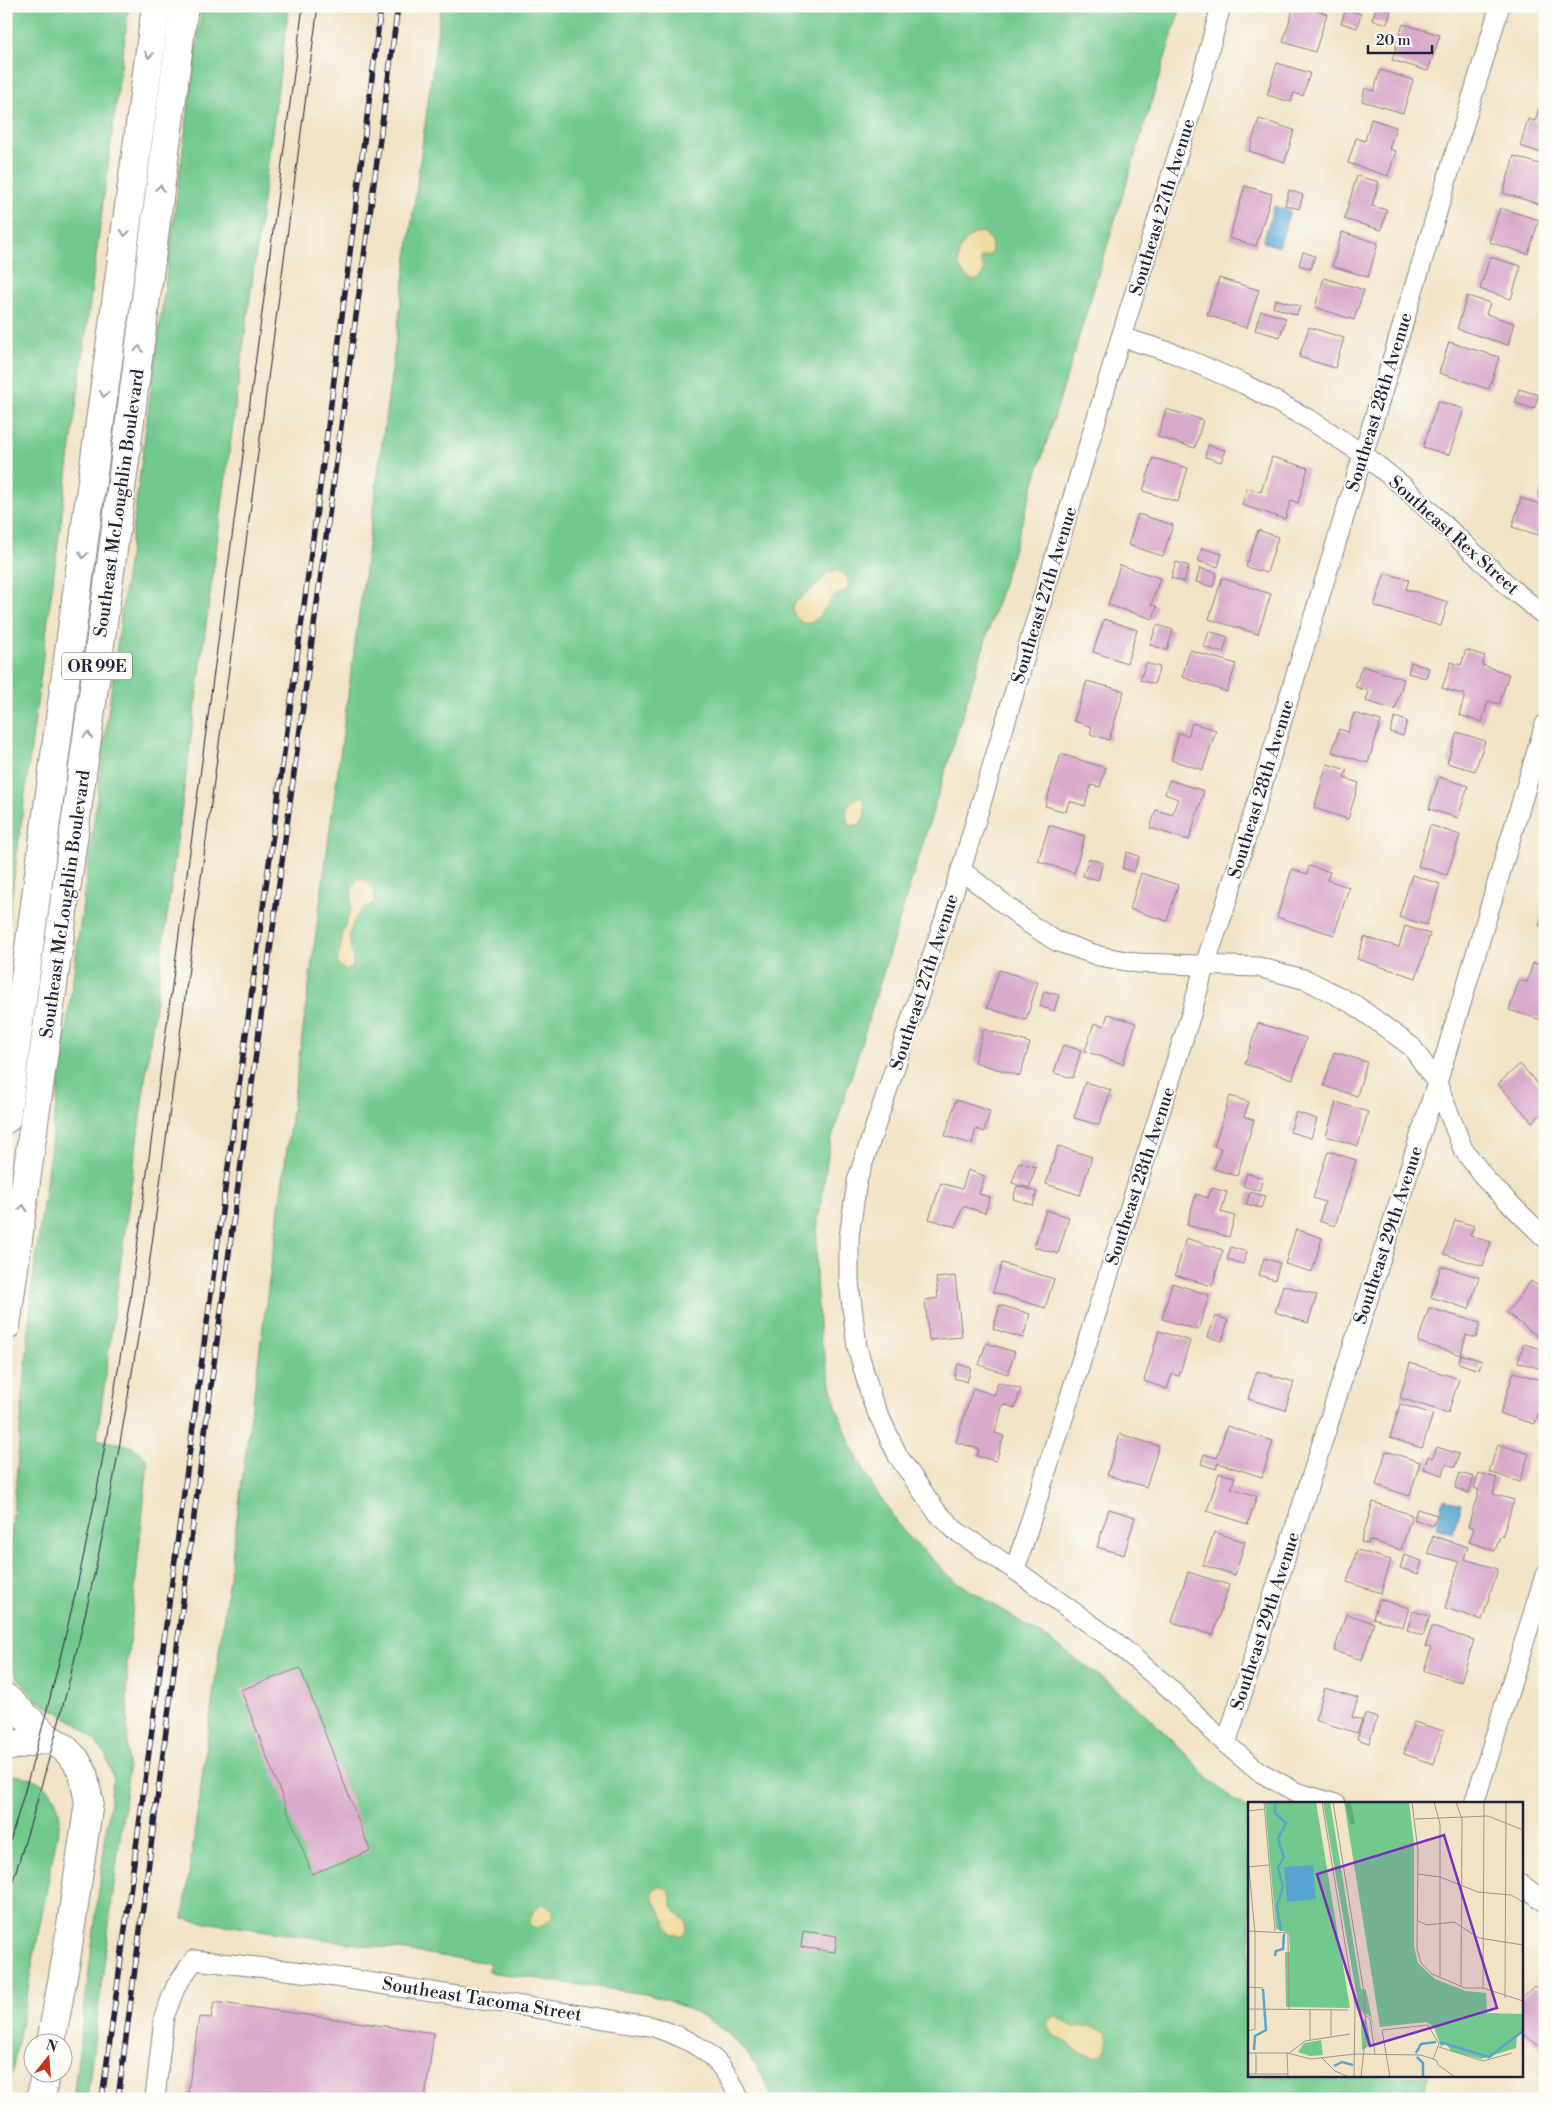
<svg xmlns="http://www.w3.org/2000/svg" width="1551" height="2105" viewBox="0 0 1551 2105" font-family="'Libre Bodoni',serif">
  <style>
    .green { fill: #72c98e; stroke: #4a7664 }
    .sand { fill: #eeda9e; stroke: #887e6c }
    .water { fill: #58a5d1; stroke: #3d6486 }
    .building { fill: #d9a9ca }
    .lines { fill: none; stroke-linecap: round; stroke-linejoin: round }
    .minor-casing { stroke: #8a8280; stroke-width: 21 }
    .trunk-casing { stroke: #8a8280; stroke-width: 30 }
    .minor { stroke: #fff; stroke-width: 19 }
    .trunk { stroke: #fff; stroke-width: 28 }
    .tram { stroke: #22223b; stroke-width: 1 }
    .rail-casing { stroke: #22223b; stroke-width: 5.5 }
    .rail { stroke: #fdfcf7; stroke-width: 4; stroke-dasharray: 11; stroke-linecap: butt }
    .oneway { stroke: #9c9ca7 }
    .labels { text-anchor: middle; stroke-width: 4; stroke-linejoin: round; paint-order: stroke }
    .shield { fill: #fdfcf7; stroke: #646373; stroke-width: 1 }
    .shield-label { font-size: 16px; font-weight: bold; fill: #22223b }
    .street-label { font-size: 18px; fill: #22223b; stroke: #fdfcf7 }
    .inset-river { fill: none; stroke: #58a5d1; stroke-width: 2.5 }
    .inset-road { fill: none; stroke: #9e968e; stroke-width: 1 }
    .view { fill: #7b2cbf; fill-opacity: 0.15; stroke: #7b2cbf; stroke-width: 2.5 }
    .inset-edge { fill: none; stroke: #22223b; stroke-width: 2.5 }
  </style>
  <rect width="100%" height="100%" fill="#fdfcf7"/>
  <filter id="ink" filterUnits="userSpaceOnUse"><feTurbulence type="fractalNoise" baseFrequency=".02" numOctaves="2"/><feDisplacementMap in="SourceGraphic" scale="10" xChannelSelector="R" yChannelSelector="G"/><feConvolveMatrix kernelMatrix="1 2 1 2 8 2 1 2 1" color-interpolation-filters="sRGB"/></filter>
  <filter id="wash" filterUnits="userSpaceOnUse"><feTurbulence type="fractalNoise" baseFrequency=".0096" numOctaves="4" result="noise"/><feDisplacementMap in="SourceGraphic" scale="20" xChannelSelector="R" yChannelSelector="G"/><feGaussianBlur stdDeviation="1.12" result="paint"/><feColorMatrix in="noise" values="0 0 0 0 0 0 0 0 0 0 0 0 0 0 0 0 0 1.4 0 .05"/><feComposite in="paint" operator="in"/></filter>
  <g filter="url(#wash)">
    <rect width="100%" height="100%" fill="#f1e3c6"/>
    <g class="green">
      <path d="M6,6H129L6,938Z"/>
      <path d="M202,6H289L97,1439C120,1446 132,1439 148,1462L127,1664L128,1774L87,2099H73L113,1777L106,1756L93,1738L76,1723L35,1699L8,1665L6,1599L33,1280Z"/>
      <path d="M441,6H1181L829,1148L817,1230L816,1281L820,1336L836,1406L853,1450L875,1490L904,1532L953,1579L1051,1641L1110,1684L1151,1719L1224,1793L1250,1811V2076H1429L1422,2099H773C748,2038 706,2010 645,1994L489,1972L490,1963L183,1919Z"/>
      <path d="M6,1775C38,1775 57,1787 60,1819L7,2099Z"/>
    </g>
    <g class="sand">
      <path d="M981,232C990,235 995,246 990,255L980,258C980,263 985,268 983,273C976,294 946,266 964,243C969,238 974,233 981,232Z"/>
      <path d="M836,571C845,572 851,579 848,588C844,593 839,593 834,597C826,603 813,635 798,619C793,614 792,610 793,604L818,584L827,573Z"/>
      <path d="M859,797L864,801L865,815L860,824L851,826C842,816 847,801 859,797Z"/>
      <path d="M362,878C371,883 381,898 369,906C365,908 362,909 359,913C355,918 351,927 350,934C347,946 356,955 352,968L345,970L337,963L342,942V933L351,910L352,887L357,880Z"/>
      <path d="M658,1885C675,1889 668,1900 674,1910C677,1915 683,1917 687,1922L686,1931L681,1936L672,1934L653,1898L652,1892Z"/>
      <path d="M542,1904L546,1905L552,1910V1919L538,1928H533L530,1925C529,1917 535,1907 542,1904Z"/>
      <path d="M1057,2016L1073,2027L1090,2026L1106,2032L1109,2039C1103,2069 1082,2054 1066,2042C1058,2036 1049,2036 1047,2023L1053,2017Z"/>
    </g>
    <g class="water">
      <path d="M1274,206L1290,211L1279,247L1263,242Z"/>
      <path d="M1444,1499L1461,1504L1453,1533L1436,1528Z"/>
    </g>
    <g id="blocks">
      <g class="building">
        <path d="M1294,6H1303L1327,14L1315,52L1283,42Z"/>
        <path d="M1416,6H1428L1427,10Z"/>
        <path d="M1376,7L1391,11L1387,24L1372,20Z"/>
        <path d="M1346,9L1361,14L1357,28L1341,23Z"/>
        <path d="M1403,24L1440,35L1428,71L1392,60Z"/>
        <path d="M1277,63L1310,73L1303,96L1294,93L1291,102L1267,95Z"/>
        <path d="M1380,70L1413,80L1403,113L1362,101L1365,88L1374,91Z"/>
        <path d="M1539,108L1545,109V154L1520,146L1528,119L1535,121Z"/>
        <path d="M1259,119L1294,130L1285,162L1249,151Z"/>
        <path d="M1371,119L1396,127L1389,149L1396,151L1388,176L1348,163L1356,138L1365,141Z"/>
        <path d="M1514,156L1545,166V188L1539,204L1503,193Z"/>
        <path d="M1357,176L1379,182L1372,206L1387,210L1381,230L1344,219Z"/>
        <path d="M1245,186L1272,194L1256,246L1229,238Z"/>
        <path d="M1289,190L1303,195L1299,209L1285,205Z"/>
        <path d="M1500,208L1539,220L1528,254L1489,242Z"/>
        <path d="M1342,232L1378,243L1368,277L1332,266Z"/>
        <path d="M1303,252L1315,256L1311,269L1299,265Z"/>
        <path d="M1490,257L1521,266L1511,299L1480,289Z"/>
        <path d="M1219,278L1259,290L1247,328L1207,315Z"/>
        <path d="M1324,278L1364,290L1354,320L1315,307Z"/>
        <path d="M1467,296L1490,303L1486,314L1514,323L1508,345L1457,329Z"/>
        <path d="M1275,299L1300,306L1297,315L1273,307Z"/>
        <path d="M1261,311L1286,318L1280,337L1255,330Z"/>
        <path d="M1309,327L1344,338L1335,368L1299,357Z"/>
        <path d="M1449,342L1499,357L1489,389L1439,373Z"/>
        <path d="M1519,389L1539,395L1534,409L1515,403Z"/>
        <path d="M1438,401L1464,409L1449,455L1423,447Z"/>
        <path d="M1166,409L1203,420L1195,448L1158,437Z"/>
        <path d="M1208,445L1225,450L1221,462L1205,457Z"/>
        <path d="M1272,457L1308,468L1298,503L1291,500L1285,519L1242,505L1247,488L1261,492Z"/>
        <path d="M1153,458L1188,468L1178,502L1143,491Z"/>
        <path d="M1542,487L1545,488V500L1538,498Z"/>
        <path d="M1521,498L1545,506V537L1512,527Z"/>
        <path d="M1138,514L1173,525L1163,556L1128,545Z"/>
        <path d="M1258,530L1278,537L1267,573L1246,567Z"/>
        <path d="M1202,548L1222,554L1218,567L1198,561Z"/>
        <path d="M1176,562L1189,566L1184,582L1171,578Z"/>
        <path d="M1120,565L1160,578L1151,605L1157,606L1153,619L1108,605Z"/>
        <path d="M1200,568L1217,573L1213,587L1196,582Z"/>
        <path d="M1385,573L1409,580L1406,589L1448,602L1441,626L1374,606Z"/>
        <path d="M1222,578L1271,594L1258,634L1209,619Z"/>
        <path d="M1104,619L1137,630L1127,663L1093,652Z"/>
        <path d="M1157,625L1173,630L1167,650L1150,645Z"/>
        <path d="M1209,631L1228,637L1223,653L1204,647Z"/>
        <path d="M1190,650L1236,664L1227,692L1182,677Z"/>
        <path d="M1466,650L1485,656L1482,665L1509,674L1499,704L1488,701L1482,722L1459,715L1465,695L1442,688L1451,662L1461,665Z"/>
        <path d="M1411,662L1429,668L1426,678L1408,673Z"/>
        <path d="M1146,663L1160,667L1154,684L1140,680Z"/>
        <path d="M1362,666L1404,679L1395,710L1366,701L1369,691L1355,687Z"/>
        <path d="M1087,681L1124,691L1109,740L1090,734L1092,727L1074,721Z"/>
        <path d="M1354,713L1381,721L1368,763L1332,752L1339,729L1348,732Z"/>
        <path d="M1395,717L1407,721L1403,736L1390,732Z"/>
        <path d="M1192,723L1216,730L1203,770L1171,760L1179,733L1188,736Z"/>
        <path d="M1457,732L1485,741L1475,771L1447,763Z"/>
        <path d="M1061,754L1106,768L1100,787L1091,785L1085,806L1069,801L1066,812L1045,806Z"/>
        <path d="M1327,764L1347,770L1344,778L1359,783L1348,819L1314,808Z"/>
        <path d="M1439,777L1468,786L1458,818L1429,809Z"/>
        <path d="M1169,780L1204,791L1189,840L1150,828L1156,810L1172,815L1178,799L1165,794Z"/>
        <path d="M1049,825L1085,836L1074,873L1038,861Z"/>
        <path d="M1430,825L1460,835L1447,875L1418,866Z"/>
        <path d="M1127,852L1139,856L1134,872L1122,868Z"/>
        <path d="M1089,858L1103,863L1098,880L1083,876Z"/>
        <path d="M1309,866L1330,872L1327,880L1349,887L1334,935L1277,917L1292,869L1307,874Z"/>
        <path d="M1141,873L1178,885L1167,921L1130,909Z"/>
        <path d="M1412,875L1440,884L1427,925L1399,917Z"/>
        <path d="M1544,909H1545V928L1539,926Z"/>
        <path d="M1405,926L1430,934L1416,978L1357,959L1364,937L1399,947Z"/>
        <path d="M1533,963L1545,966V1021L1509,1010L1519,980L1527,982Z"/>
        <path d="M999,970L1038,982L1026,1020L987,1008Z"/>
        <path d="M1044,991L1059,995L1054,1011L1040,1006Z"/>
        <path d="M1108,1014L1136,1023L1123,1064L1085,1051L1094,1023L1104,1026Z"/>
        <path d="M1258,1023L1306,1038L1293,1079L1245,1064Z"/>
        <path d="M984,1029L1030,1043L1020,1076L974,1062Z"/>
        <path d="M1063,1045L1081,1050L1073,1078L1054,1073Z"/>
        <path d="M1334,1052L1367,1062L1357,1096L1324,1086Z"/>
        <path d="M1520,1064L1545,1092V1110L1532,1122L1498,1084Z"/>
        <path d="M1085,1082L1111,1090L1099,1125L1074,1118Z"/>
        <path d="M1230,1096L1249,1102L1244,1117L1254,1120L1237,1176L1214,1169L1221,1148L1214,1146Z"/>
        <path d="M956,1100L990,1111L984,1132L976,1129L972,1144L945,1136Z"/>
        <path d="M1336,1102L1368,1112L1358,1146L1326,1136Z"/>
        <path d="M1296,1112L1317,1119L1311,1138L1290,1132Z"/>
        <path d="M1058,1146L1092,1157L1080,1195L1046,1184Z"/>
        <path d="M1328,1151L1356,1160L1335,1226L1319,1221L1325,1202L1313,1198Z"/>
        <path d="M1019,1162L1036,1167L1029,1188L1012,1183Z"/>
        <path d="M968,1170L985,1176L979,1194L990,1197L985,1213L963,1206L956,1227L929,1219L941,1183L962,1189Z"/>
        <path d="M1247,1173L1263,1178L1259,1191L1243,1186Z"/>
        <path d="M1017,1186L1037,1192L1033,1205L1013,1199Z"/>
        <path d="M1212,1188L1227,1192L1221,1212L1235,1216L1229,1237L1187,1225L1196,1194L1208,1198Z"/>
        <path d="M1250,1192L1265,1196L1261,1208L1246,1204Z"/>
        <path d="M1046,1210L1069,1217L1058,1254L1034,1247Z"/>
        <path d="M1455,1220L1474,1226L1470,1236L1491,1242L1483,1266L1444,1254Z"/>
        <path d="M1296,1229L1322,1238L1312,1272L1285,1264Z"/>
        <path d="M1186,1238L1223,1250L1212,1286L1175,1275Z"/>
        <path d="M1231,1247L1247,1252L1243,1264L1227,1259Z"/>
        <path d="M1264,1258L1280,1263L1275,1280L1259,1275Z"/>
        <path d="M1002,1263L1054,1279L1045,1308L993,1292Z"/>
        <path d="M1441,1266L1479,1277L1469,1309L1431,1297Z"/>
        <path d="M955,1276L962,1337L929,1340L925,1300L938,1298L936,1278Z"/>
        <path d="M1531,1281L1545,1291V1342L1507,1313Z"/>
        <path d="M1172,1283L1209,1295L1198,1330L1162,1319Z"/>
        <path d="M1283,1285L1317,1295L1308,1323L1275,1312Z"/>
        <path d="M1000,1305L1030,1314L1023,1338L993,1329Z"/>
        <path d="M1429,1308L1480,1323L1476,1338L1466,1335L1461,1354L1482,1361L1479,1370L1458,1363L1461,1355L1418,1342Z"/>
        <path d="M1215,1316L1228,1320L1222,1341L1208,1337Z"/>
        <path d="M1159,1331L1190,1341L1179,1376L1172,1374L1167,1389L1144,1381Z"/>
        <path d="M986,1343L1015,1352L1008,1374L979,1365Z"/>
        <path d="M1524,1344L1545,1350V1370L1518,1362Z"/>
        <path d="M1410,1363L1459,1379L1448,1413L1400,1398Z"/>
        <path d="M958,1364L971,1368L967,1382L954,1378Z"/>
        <path d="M1257,1371L1294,1382L1285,1410L1248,1399Z"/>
        <path d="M1514,1372L1545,1381V1394L1535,1424L1500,1414Z"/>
        <path d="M998,1382L1021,1389L1015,1408L1003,1404L995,1433L1004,1436L996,1461L977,1456L979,1449L956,1442L973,1388L994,1395Z"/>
        <path d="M1400,1404L1433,1414L1422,1448L1390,1438Z"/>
        <path d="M1227,1426L1273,1441L1262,1477L1218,1463L1216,1469L1201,1464L1204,1454L1217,1458Z"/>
        <path d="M1120,1434L1159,1446L1146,1487L1107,1475Z"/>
        <path d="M1498,1444L1529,1454L1520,1482L1489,1472Z"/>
        <path d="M1437,1447L1459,1454L1455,1467L1446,1464L1443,1475L1424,1469L1428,1456L1433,1458Z"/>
        <path d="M1386,1451L1420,1462L1410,1496L1376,1485Z"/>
        <path d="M1219,1473L1235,1477L1231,1488L1257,1496L1248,1524L1207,1511Z"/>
        <path d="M1460,1473L1474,1477L1469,1493L1455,1488Z"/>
        <path d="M1479,1473L1497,1478L1493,1494L1514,1500L1502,1537L1500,1536L1495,1551L1469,1542L1474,1528L1468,1526L1479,1490L1474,1488Z"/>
        <path d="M1373,1502L1412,1515L1401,1550L1369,1540L1368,1544L1361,1542Z"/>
        <path d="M1109,1509L1135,1517L1124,1555L1097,1547Z"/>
        <path d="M1417,1509L1437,1515L1433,1526L1414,1519Z"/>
        <path d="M1214,1532L1245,1542L1235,1575L1203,1565Z"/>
        <path d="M1433,1536L1468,1547L1464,1559L1498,1569L1482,1620L1445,1608L1459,1562L1428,1553Z"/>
        <path d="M1357,1550L1391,1560L1381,1593L1347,1582Z"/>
        <path d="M1404,1555L1422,1561L1418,1574L1400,1568Z"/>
        <path d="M1188,1572L1229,1585L1213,1635L1172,1622Z"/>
        <path d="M1379,1599L1409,1608L1403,1627L1373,1618Z"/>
        <path d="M1413,1611L1430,1616L1423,1636L1407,1630Z"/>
        <path d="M1346,1614L1374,1623L1362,1660L1334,1651Z"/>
        <path d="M1432,1627L1474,1640L1461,1682L1424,1671L1431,1648L1425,1647Z"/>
        <path d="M300,1668L370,1851L312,1874L241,1690Z"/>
        <path d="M1325,1688L1358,1698L1352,1717L1362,1720L1357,1733L1315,1720Z"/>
        <path d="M1365,1714L1377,1718L1369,1743L1357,1739Z"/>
        <path d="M1414,1722L1444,1731L1434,1764L1404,1754Z"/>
        <path d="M803,1931L837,1936L835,1952L801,1947Z"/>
        <path d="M1534,1986L1545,1995V2054L1522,2032V1998Z"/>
        <path d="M214,2002L434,2033L425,2099H187L199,2017L211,2018Z"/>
        <path d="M1545,2065V2077L1539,2072Z"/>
      </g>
    </g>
  </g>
  <g filter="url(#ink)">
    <use href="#blocks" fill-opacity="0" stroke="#8a8280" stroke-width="1"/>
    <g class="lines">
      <g class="minor-casing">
        <g id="minor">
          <path d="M1221,6L1201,80L1121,337L961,870L857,1181L849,1237V1282L857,1347L873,1403L898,1456L936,1511L956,1531L1015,1570L1114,1641L1168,1687L1226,1744L1258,1771L1296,1792L1336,1804"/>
          <path d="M1121,337L1173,353L1244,384L1312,421L1363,454L1404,487L1513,590L1545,616"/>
          <path d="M961,870L1031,925L1056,941L1099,956L1137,963L1258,967L1307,980L1355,1005L1412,1047L1437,1083L1463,1149L1487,1181L1545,1238"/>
          <path d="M1015,1570L1192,1011L1205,964L1225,907L1500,6"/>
          <path d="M1226,1744L1437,1083L1545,724"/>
          <path d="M1474,1804L1545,1575"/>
          <path d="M1522,1885L1545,1902"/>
          <path d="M155,2099L164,2017L176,1986L194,1960L303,1972L650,2026C692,2039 723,2055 739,2099"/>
        </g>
      </g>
      <g class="trunk-casing">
        <g id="trunk">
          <path d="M6,1119L156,6"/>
          <path d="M6,1326L116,528L184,6"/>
          <path d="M6,1698L48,1738L63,1747L75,1759L83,1773L89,1802L66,1960L51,2042"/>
          <path d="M6,1747L48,1738"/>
          <path d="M41,2099L45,2072"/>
        </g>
      </g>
      <use href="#minor" class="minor"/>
      <use href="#trunk" class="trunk"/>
      <g class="tram">
        <path d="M6,1855C36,1756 62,1656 84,1554C102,1470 115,1385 130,1300L303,6"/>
        <path d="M6,1902C43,1789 73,1673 98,1557C116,1473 129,1388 144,1303L318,6"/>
      </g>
      <g class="rail-casing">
        <g id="rail">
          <path d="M102,2099L327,435L381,6"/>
          <path d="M118,2099L214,1363L398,6"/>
        </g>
      </g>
      <use href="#rail" class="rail"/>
    </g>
    <defs><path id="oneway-chevron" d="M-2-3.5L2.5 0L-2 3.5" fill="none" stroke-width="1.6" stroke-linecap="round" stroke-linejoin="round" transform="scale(1.25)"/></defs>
    <g class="oneway">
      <use href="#oneway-chevron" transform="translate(149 55) rotate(98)"/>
      <use href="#oneway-chevron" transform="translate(160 188) rotate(-83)"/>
      <use href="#oneway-chevron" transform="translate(125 233) rotate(98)"/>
      <use href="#oneway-chevron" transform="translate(139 349) rotate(-83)"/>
      <use href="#oneway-chevron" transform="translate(104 394) rotate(97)"/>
      <use href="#oneway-chevron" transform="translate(83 555) rotate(98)"/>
      <use href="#oneway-chevron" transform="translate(88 735) rotate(-82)"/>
      <use href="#oneway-chevron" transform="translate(23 1208) rotate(-82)"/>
    </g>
  </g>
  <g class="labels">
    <rect class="shield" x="62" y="652.5" width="70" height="27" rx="4"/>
    <g class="shield-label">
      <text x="97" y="672">OR 99E</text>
    </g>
    <g class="street-label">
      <text transform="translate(1162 207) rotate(-73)" y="6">Southeast 27th Avenue</text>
      <text transform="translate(1379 402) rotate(-73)" y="6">Southeast 28th Avenue</text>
      <text transform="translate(119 503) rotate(-82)" y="6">Southeast McLoughlin Boulevard</text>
      <text transform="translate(1454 535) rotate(42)" y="6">Southeast Rex Street</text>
      <text transform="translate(1044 595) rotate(-73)" y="6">Southeast 27th Avenue</text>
      <text transform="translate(1261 789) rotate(-73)" y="6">Southeast 28th Avenue</text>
      <text transform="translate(65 904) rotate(-82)" y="6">Southeast McLoughlin Boulevard</text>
      <text transform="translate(924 982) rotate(-72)" y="6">Southeast 27th Avenue</text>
      <text transform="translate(1140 1176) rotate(-72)" y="6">Southeast 28th Avenue</text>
      <text transform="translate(1388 1235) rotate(-72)" y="6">Southeast 29th Avenue</text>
      <text transform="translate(1265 1621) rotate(-72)" y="6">Southeast 29th Avenue</text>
      <text transform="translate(482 1999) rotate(9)" y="6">Southeast Tacoma Street</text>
    </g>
  </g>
  <g transform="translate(1248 1802)">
    <rect width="275" height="275" fill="#f1e3c6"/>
    <path d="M17,0H68L102,206L38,205L37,150H42L41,131L28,127ZM75,0H82L113,187L118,188L130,247L123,215L111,207ZM96,0H161L166,41V145L170,161L187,177L218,189L238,191L239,211L275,212V230L269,233L268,246L233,257L203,249L198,241L193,245L186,225L178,220L132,225ZM118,217L123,243L114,248L113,221ZM73,238L75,253L62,254L50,250L56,241Z" fill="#72c98e"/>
    <path d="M97,0L103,1L107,22H102Z" fill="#5dad79"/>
    <path d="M65,63L68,97L39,100L36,65Z" fill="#58a5d1"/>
    <path class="inset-river" d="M27,0V11L38,21L30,37L36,55L30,66L35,85L29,104L33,129M27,154L28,149L35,147L36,132M192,240L241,255L275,229M6,248L7,234L18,228L15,187M168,251L173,242L188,240M169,255L175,261V275M86,264L94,260L105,263"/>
    <path class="inset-road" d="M16,0L27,129M74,0L107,203L106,275M85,0L116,191L118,229L113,275M164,0L170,49L169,147L173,161L184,172L217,186H235L275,199M186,0L192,22V175M208,0L214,17L213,184M0,9L17,7M167,17L240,14L275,28M0,57L7,131V227L0,229M0,65L21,63M170,72L192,75L230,90L263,93L275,100M170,119L179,123L206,120L231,136L275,143M0,129L40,131L41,208M0,185L15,186M235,186L236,0M257,196L258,0M109,206L122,217L127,252M0,207L100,208M83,234V208M62,238V208M191,245L235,259L264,251M0,251H39L63,257L107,252L173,253L188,258L190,262M8,251V272M39,251L40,275M41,251L57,239L102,232M74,256L87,269L101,275M189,262L207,275M0,272H40M142,275L134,228L180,223L191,242L185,257"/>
    <path class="view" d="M196,33L249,206L122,244L69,72Z"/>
    <rect width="275" height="275" class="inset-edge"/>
  </g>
  <rect width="1551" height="2105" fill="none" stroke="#fdfcf7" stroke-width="25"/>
  <g transform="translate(48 2058) rotate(17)"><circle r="24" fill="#fdfcf7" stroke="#a5a5ac"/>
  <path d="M0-4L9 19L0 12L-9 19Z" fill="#c8321e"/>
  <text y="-8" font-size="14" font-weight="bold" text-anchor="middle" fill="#22223b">N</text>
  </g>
  <path d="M1368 45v8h64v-8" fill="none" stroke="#22223b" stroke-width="2.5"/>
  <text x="1376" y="45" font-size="15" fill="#22223b" stroke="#fdfcf7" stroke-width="4" paint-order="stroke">20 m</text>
</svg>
